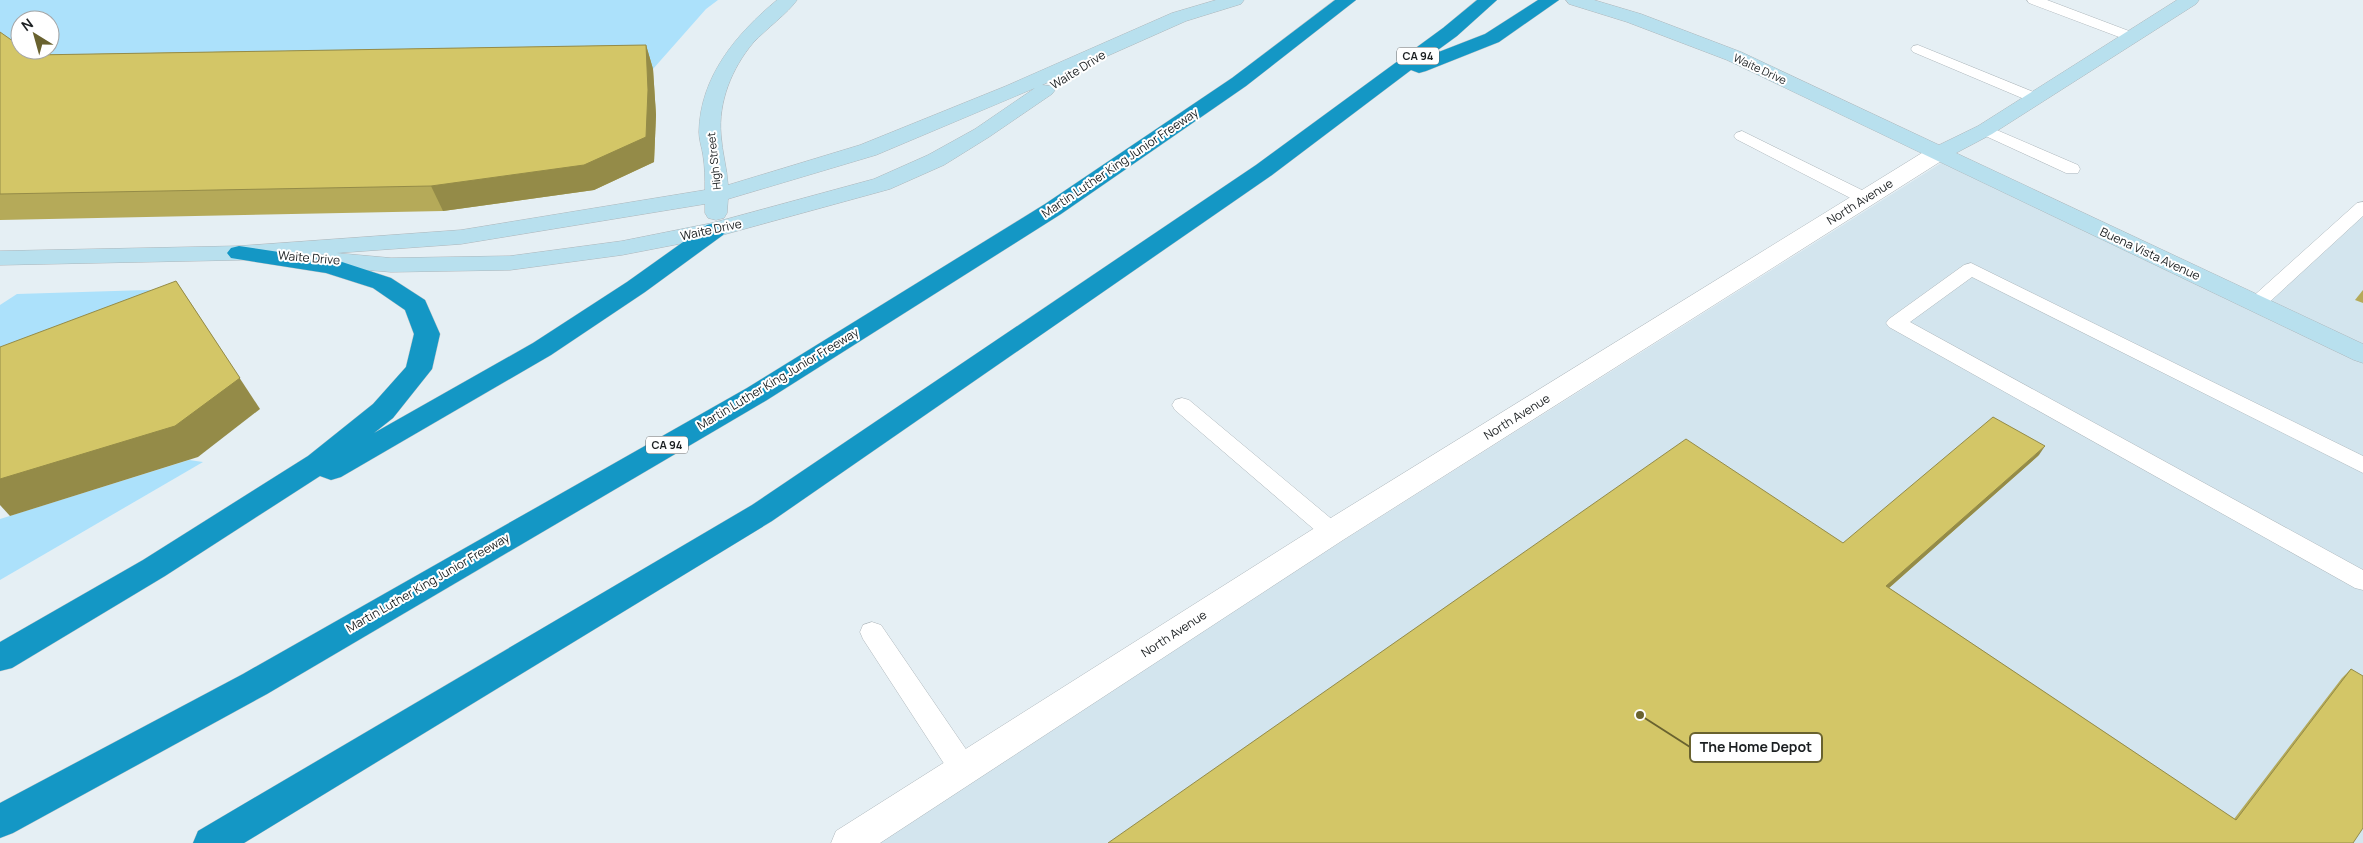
<svg xmlns="http://www.w3.org/2000/svg" width="2363" height="843" viewBox="0 0 2363 843" font-family="Manrope,sans-serif">
  <style>
    .built { fill: #d3e5ee }
    .green { fill: #ace1fb; fill-rule: evenodd }
    .lines { fill: none; stroke-linecap: round; stroke-linejoin: round }
    .service-casing { stroke: #adb6bb; stroke-width: 1 }
    .tertiary-casing { stroke: #adb6bb; stroke-width: 1 }
    .secondary-casing { stroke: #adb6bb; stroke-width: 1 }
    .motorway-casing { stroke: #c8c9ca; stroke-width: 1 }
    .service { fill: #fff; fill-rule: evenodd }
    .tertiary { fill: #fff; fill-rule: evenodd }
    .secondary { fill: #b8e0ee; fill-rule: evenodd }
    .motorway { fill: #1497c5; fill-rule: evenodd }
    .wall { fill: #b5aa59 }
    .shaded-wall { fill: #948b48 }
    .building { fill: #d3c667; stroke: #948b48 }
    .labels { text-anchor: middle; stroke-width: 4; stroke-linejoin: round; paint-order: stroke }
    .shield { fill: #fff; stroke: #5f6264; stroke-width: 1 }
    .shield-label { font-size: 11px; font-weight: bold; fill: #1b1f21 }
    .far-street-label { font-size: 11px; fill: #1b1f21; stroke: #fff }
    .street-label { font-size: 12px; fill: #1b1f21; stroke: #fff }
    .leader { fill: none; stroke: #69622f; stroke-width: 2 }
    .callout-dot { fill: #69622f; stroke: #fff; stroke-width: 2 }
    .callout { fill: #fff; stroke: #69622f; stroke-width: 2 }
    .callout-label { font-size: 14px; text-anchor: middle; font-weight: bold; fill: #1b1f21 }
  </style>
  <rect width="100%" height="100%" fill="#e5eff4"/>
  <g class="built">
    <path d="M1946,160L2363,358V843H864Z"/>
    <path d="M2363,213V346L2266,301Z"/>
  </g>
  <g class="green">
    <path d="M0,0H718L706,9L653,69L49,79L0,45ZM20,20H50V50H20Z"/>
    <path d="M180,289L0,364V305L17,294Z"/>
    <path d="M189,460L203,462L0,580V519Z"/>
  </g>
  <g class="lines">
    <g class="service-casing">
      <g id="service">
        <path d="M2027,0H2047L2137,34L2139,37L2132,41L2127,40L2029,3Z"/>
        <path d="M1918,45L2041,95L2043,98L2041,101H2029L1913,52L1911,49L1913,46Z"/>
        <path d="M1985,125L2078,165L2080,169L2078,173H2066L1979,133L1977,130L1979,127Z"/>
        <path d="M1742,131L1872,195L1875,199L1872,203H1860L1736,139L1734,136L1736,133Z"/>
        <path d="M2363,202V216L2263,308L2256,310L2249,308L2246,304L2249,300L2357,203Z"/>
        <path d="M1971,263L2363,456V473L1972,277L1910,322L2363,570V590L2355,588L1889,327L1886,323L1889,319L1964,265Z"/>
        <path d="M1182,398L1189,400L1340,526L1344,532L1340,538L1332,541L1324,538L1175,410L1172,405L1175,400Z"/>
        <path d="M872,622L881,625L974,761L978,770L974,779L964,782L954,779L863,639L860,632L863,625Z"/>
      </g>
    </g>
    <g class="tertiary-casing">
      <path id="tertiary" d="M1938,147L1946,148L1949,153L1946,158L1343,540L880,843H831L836,831L1321,524L1930,148Z"/>
    </g>
    <g class="secondary-casing">
      <g id="secondary">
        <path d="M777,0H797C788,13 766,29 753,43C732,68 718,102 721,135C722,152 727,168 728,185L860,145L1006,86L1172,13L1216,0H1244L1241,4L1186,21L1042,85L1052,86L1055,90L1052,94L989,137L944,165L890,189L715,237L622,255L510,270L391,272L331,267L323,265L319,260L323,255L327,254L239,260L0,265V251L239,246L461,230L705,190C705,179 705,167 703,155C702,148 699,140 699,132C700,77 736,34 777,0ZM1035,88L975,129L928,155L874,179L712,223L622,241L510,256L391,258L336,253L461,244L705,204V213L708,218L716,220L724,218L727,213L728,199L876,155Z"/>
        <path d="M1566,0H1594L1641,14L1741,52L1939,145L1978,126L2177,0H2199L2196,4L1992,134L1956,153L2363,344V363L2354,360L1727,60L1627,22L1569,4Z"/>
      </g>
    </g>
    <g class="motorway-casing">
      <g id="motorway">
        <path d="M1335,0H1356L1246,86L1061,214L767,400L267,694L13,833L0,838V803L243,674L747,388L1045,204L1232,78Z"/>
        <path d="M1477,0H1497L1457,36L1431,55L1485,34L1538,0H1559L1499,42L1426,71L1419,73L1411,70L1272,175L772,521L244,843H193L198,831L752,505L1256,165L1443,28Z"/>
        <path d="M715,223L723,225L727,230L723,235L645,292L551,355L341,477L331,480L320,476L165,576L12,668L0,671V642L143,560L308,456L373,404L406,367L414,334L405,310L373,288L326,273L231,258L227,253L231,248L239,246L339,261L391,278L425,300L440,334L432,369L393,418L374,433L533,343L627,282L707,225Z"/>
      </g>
    </g>
    <use href="#service" class="service"/>
    <use href="#tertiary" class="tertiary"/>
    <use href="#secondary" class="secondary"/>
    <use href="#motorway" class="motorway"/>
  </g>
  <g class="wall">
    <path d="M0,32L32,55L646,45L653,69L656,115L654,162L594,190L443,211L0,220Z"/>
    <path d="M2363,290V303L2355,300Z"/>
    <path d="M2039,455L1889,588L2234,819L2342,678L2351,669L2353,843H1108L1843,543Z"/>
  </g>
  <g class="shaded-wall">
    <path d="M646,45L653,69L656,115L654,162L594,190L443,211L431,186Z"/>
    <path d="M176,281L260,409L198,457L10,516L0,505V479Z"/>
    <path d="M2045,446L2039,455L1881,595L1886,586Z"/>
  </g>
  <g class="building">
    <path d="M0,32L20,46V50H26L32,55L646,45L648,90L646,137L584,165L431,186L0,194Z"/>
    <path d="M176,281L240,378L175,426L0,479V347Z"/>
    <path d="M1993,417L2045,446L1886,586L2236,820L2351,669L2363,676V828L2353,843H1108L1686,439L1843,543Z"/>
  </g>
  <g class="labels">
    <g class="shield">
      <rect x="1397" y="47.5" width="42" height="17" rx="4"/>
      <rect x="646" y="436.5" width="42" height="17" rx="4"/>
    </g>
    <g class="shield-label">
      <text x="1418" y="60">CA 94</text>
      <text x="667" y="449">CA 94</text>
    </g>
    <g class="far-street-label">
      <text transform="translate(1760 69) rotate(25)" y="4">Waite Drive</text>
      <text transform="translate(714 161) rotate(-96)" y="4">High Street</text>
    </g>
    <g class="street-label">
      <text transform="translate(1078 70) rotate(-32)" y="4">Waite Drive</text>
      <text transform="translate(1120 163) rotate(-34)" y="4">Martin Luther King Junior Freeway</text>
      <text transform="translate(1860 202) rotate(-32)" y="4">North Avenue</text>
      <text transform="translate(711 230) rotate(-12)" y="4">Waite Drive</text>
      <text transform="translate(2150 254) rotate(25)" y="4">Buena Vista Avenue</text>
      <text transform="translate(309 258) rotate(5)" y="4">Waite Drive</text>
      <text transform="translate(778 379) rotate(-31)" y="4">Martin Luther King Junior Freeway</text>
      <text transform="translate(1517 417) rotate(-32)" y="4">North Avenue</text>
      <text transform="translate(428 583) rotate(-30)" y="4">Martin Luther King Junior Freeway</text>
      <text transform="translate(1174 634) rotate(-33)" y="4">North Avenue</text>
    </g>
  </g>
  <path class="leader" d="M1640 715L1690 747"/>
  <circle class="callout-dot" cx="1640" cy="715" r="5"/>
  <rect class="callout" x="1690" y="733" width="132" height="29" rx="5"/>
  <g class="callout-label">
    <text x="1756" y="752">The Home Depot</text>
  </g>
  <g transform="translate(35 35) rotate(323)"><circle r="24" fill="#ffffff" stroke="#a4a5a6"/>
  <path d="M0-4L9 19L0 12L-9 19Z" fill="#69622f"/>
  <text y="-8" font-size="14" font-weight="bold" text-anchor="middle" fill="#1b1f21">N</text>
  </g>
</svg>
